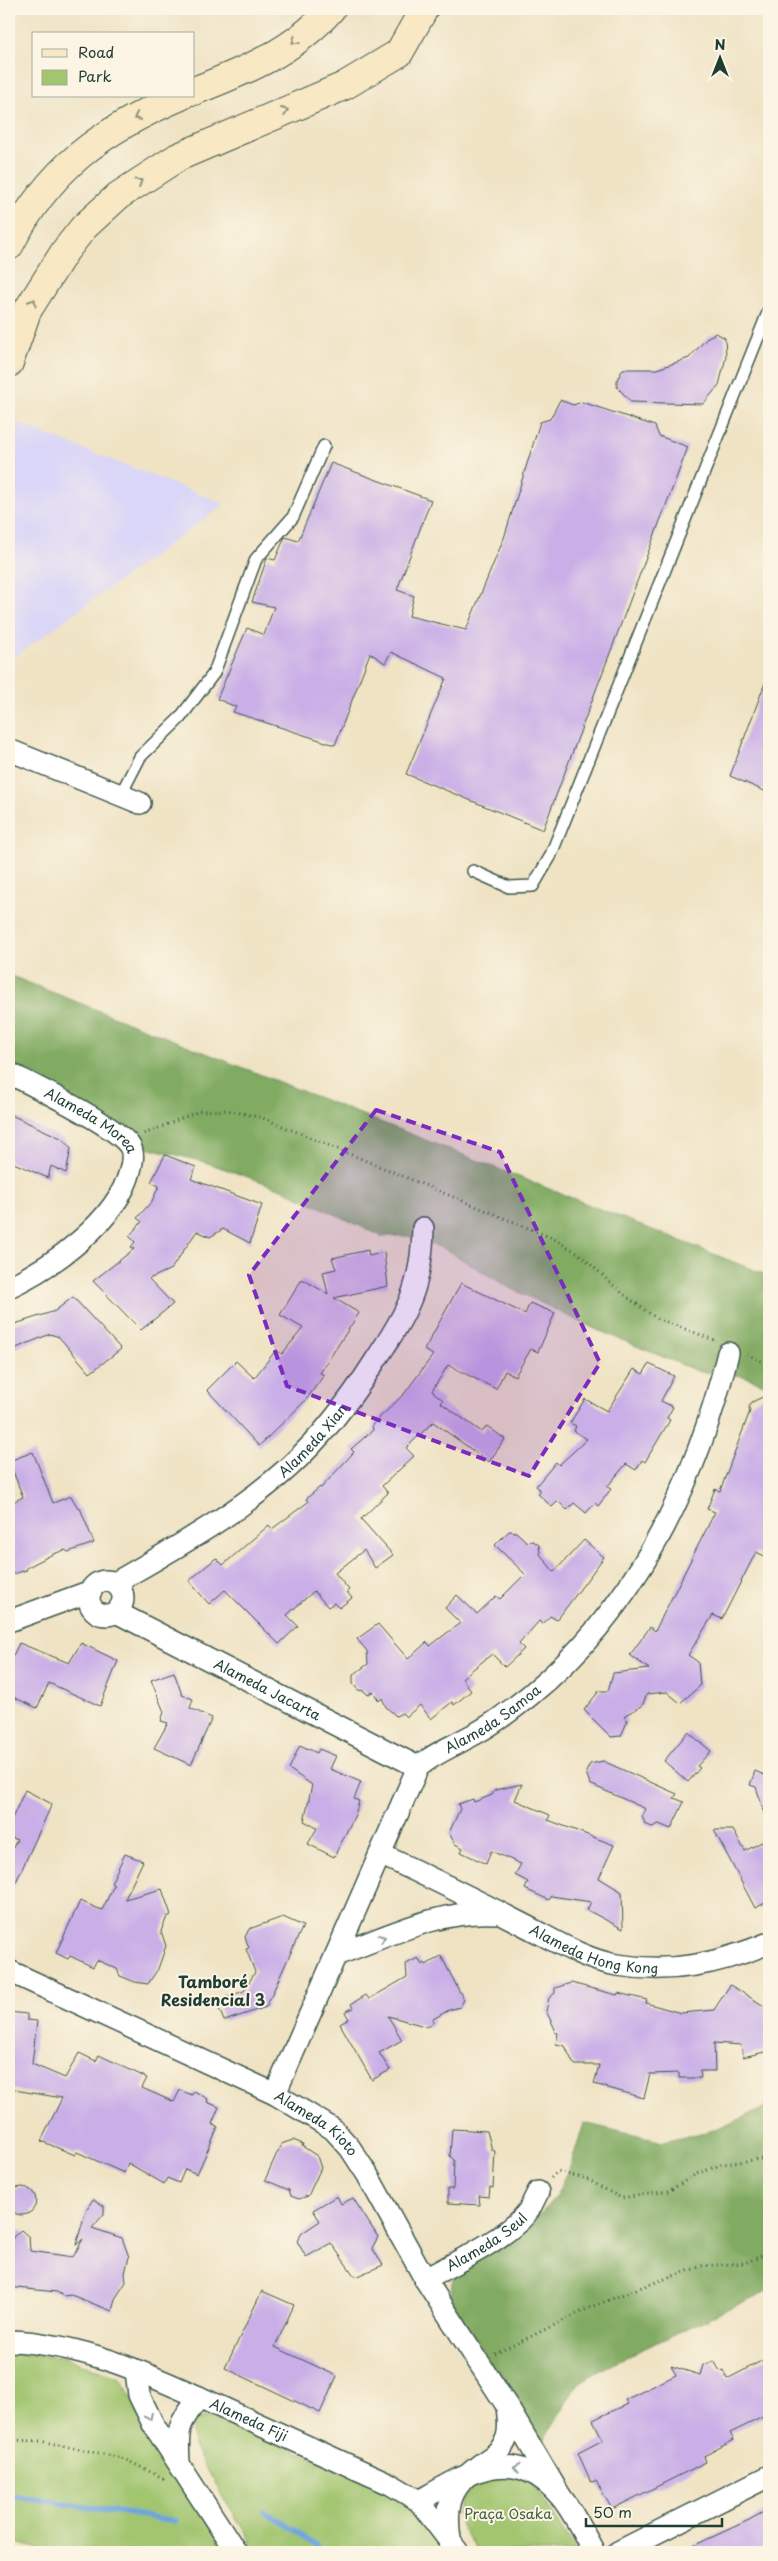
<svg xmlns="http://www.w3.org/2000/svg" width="778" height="2561" viewBox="0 0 778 2561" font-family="'Playpen Sans',sans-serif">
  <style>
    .built { fill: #dad6f7 }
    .green { fill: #a2c56f; stroke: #608152 }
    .forest { fill: #81aa62; stroke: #50744b }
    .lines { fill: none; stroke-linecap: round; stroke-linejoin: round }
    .stream { stroke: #6fa5dd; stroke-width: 5.5 }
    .building { fill: #c9aee7 }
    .lane-casing { stroke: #3e564a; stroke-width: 14 }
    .street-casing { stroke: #3e564a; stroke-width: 24 }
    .secondary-casing { stroke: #3e564a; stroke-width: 30 }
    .path { stroke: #3e564a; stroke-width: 3; stroke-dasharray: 1 4; stroke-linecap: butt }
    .lane { stroke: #fff; stroke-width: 11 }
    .street { stroke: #fff; stroke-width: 21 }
    .secondary { stroke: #f8e8c3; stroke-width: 28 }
    .oneway { stroke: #8c927c }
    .oneway2 { stroke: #8f9e9a }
    .marked { fill: #7b2cbf; fill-opacity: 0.2; stroke: #7b2cbf; stroke-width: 4; stroke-dasharray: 10 6; stroke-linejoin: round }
    .labels { text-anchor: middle; stroke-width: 4; stroke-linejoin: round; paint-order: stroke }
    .street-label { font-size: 14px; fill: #1f3d34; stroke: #fcf5e5 }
    .park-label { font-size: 14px; fill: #405f43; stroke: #fcf5e5 }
    .quarter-label { font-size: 16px; font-weight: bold; fill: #1f3d34; stroke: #fcf5e5 }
  </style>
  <rect width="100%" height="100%" fill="#fcf5e5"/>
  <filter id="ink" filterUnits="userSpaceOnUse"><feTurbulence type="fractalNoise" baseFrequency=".02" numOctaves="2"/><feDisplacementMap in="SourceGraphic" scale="10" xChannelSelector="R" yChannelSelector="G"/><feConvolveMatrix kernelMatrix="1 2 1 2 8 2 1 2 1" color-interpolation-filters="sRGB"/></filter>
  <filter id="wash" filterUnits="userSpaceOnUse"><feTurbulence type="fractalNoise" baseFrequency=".0096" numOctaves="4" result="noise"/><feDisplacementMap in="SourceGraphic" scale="20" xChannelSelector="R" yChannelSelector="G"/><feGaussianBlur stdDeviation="1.12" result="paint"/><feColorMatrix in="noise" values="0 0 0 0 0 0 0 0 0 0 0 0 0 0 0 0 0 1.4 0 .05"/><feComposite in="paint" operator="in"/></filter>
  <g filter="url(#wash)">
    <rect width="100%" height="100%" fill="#efe3c4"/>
    <path class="built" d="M12,421L225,504L9,661V428Z"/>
    <g class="green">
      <path d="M9,2353L62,2357L120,2378L216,2534L222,2552H51L9,2541Z"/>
      <path d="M206,2417H218L375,2485L414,2508L447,2552H257L193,2446L192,2426L199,2419Z"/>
      <path d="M510,2475L529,2478L578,2552H477L460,2524L457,2515L462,2500L475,2484Z"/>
    </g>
    <g class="forest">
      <path d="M9,975L769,1276V1386L743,1376L697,1371L595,1329L506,1286L445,1249L408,1236H381L282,1189L208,1163L138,1145L55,1086L9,1062Z"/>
      <path d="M769,2106V2290L613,2363L578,2383L540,2447L451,2299L452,2282L459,2268L531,2227L557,2194L569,2170L584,2123L663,2142L718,2129Z"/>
    </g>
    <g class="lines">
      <g class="stream">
        <path d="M9,2495L176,2521"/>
        <path d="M265,2511L315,2544L320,2552"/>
      </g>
    </g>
    <g id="blocks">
      <g class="building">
        <path d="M716,333L725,338L726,357L719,385L703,404L631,402L617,387V380L623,369H657L689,358L708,337Z"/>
        <path d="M560,400L573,405L582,402L655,426L659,436L688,447L543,830L406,774L446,678L391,652L385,663L370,653L335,745L233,712L236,707L217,699L247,628L264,635L274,607L252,602L267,558L275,560L285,537L298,541L331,463L431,500L397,590L414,596L409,616L466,630L504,538L540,422L550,419Z"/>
        <path d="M768,675H769V793L730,776Z"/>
        <path d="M9,1114L63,1139L71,1148L66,1173L51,1166L48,1178L9,1161Z"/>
        <path d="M165,1155L196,1167L191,1179L262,1205L250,1243L223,1229L210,1237L197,1231L171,1269L149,1279L173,1304L141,1330L93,1281L134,1249L131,1247L135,1242L129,1236L142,1222L137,1218L152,1201L159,1186L151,1182Z"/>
        <path d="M368,1250L369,1256L384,1252L388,1286L334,1298L359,1313L320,1373L324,1375L306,1400L259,1446L207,1390L236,1361L254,1378L276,1350L282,1354L303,1328L280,1315L302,1279L328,1294L323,1272L336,1269L332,1258Z"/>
        <path d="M461,1283L525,1314L530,1303L555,1313L538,1352L531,1349L515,1376L505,1371L496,1389L448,1365L432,1391L443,1400L441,1403L482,1432L487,1426L505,1439L489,1462L433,1422L406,1448L414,1456L382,1486L388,1493L361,1519L393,1555L375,1568L364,1550L335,1573L349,1590L347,1592L352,1598L339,1608L334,1603L328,1607L314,1591L287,1615L298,1626L279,1644L225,1590L209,1604L189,1581L216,1558L223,1565L269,1525L272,1529L308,1502L306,1499L320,1487L321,1488L354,1452L351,1449L373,1430L372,1425L404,1394L433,1355L424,1350Z"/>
        <path d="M73,1297L121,1349L90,1373L59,1337L50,1334L9,1351V1326L55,1311Z"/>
        <path d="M649,1364L674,1376L661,1401L673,1407L667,1418L670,1420L645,1462L642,1460L636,1470L626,1464L607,1487L611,1489L598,1506L595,1503L586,1513L574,1503L567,1510L558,1501L552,1507L538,1494L541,1492L536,1486L556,1462L559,1465L587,1439L574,1431L576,1426L570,1423L585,1399L607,1411L634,1369L643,1374Z"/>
        <path d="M769,1394V1558L756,1552L722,1619L713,1615L688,1655L698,1662L700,1686L680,1703L667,1692L647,1694L642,1706L625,1715L627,1722L621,1736L611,1737L584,1710L599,1691H608L613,1673L649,1669L630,1655L650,1627L655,1631L715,1512L707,1509L715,1489L720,1491L750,1411L749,1407L752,1402Z"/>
        <path d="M33,1452L53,1503L71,1496L78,1508H80L94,1543L68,1552L65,1550L53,1554L26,1568L27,1570L9,1575V1504L23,1497L9,1461Z"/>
        <path d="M509,1531L516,1532L527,1542L533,1541L539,1545L540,1554L554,1572L584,1540L604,1557L557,1620L550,1616L543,1624L539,1621L519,1644L524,1649L505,1667L492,1654L462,1678L471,1691L454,1705L452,1702L431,1719L420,1705L406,1717L402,1713L396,1716L386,1707L382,1698L379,1701L373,1691L368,1695L364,1691L358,1690L353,1684V1675L368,1664L367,1651L357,1639L378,1624L408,1659L427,1642L430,1646L460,1623L445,1608L457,1595L477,1614L496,1596L500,1599L525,1574L495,1545Z"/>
        <path d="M19,1643L69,1663L81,1643L118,1661L100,1706L49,1683L37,1708L9,1695V1664Z"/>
        <path d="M174,1672L182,1695L193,1699L190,1708L212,1718L191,1765L154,1748L168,1723L161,1721L164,1712L151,1680Z"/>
        <path d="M688,1732L711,1751L697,1766L700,1768L688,1782L664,1761Z"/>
        <path d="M300,1745L317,1753L319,1749L336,1756L330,1769L361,1782L354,1799L359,1801L355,1815L334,1857L308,1844L317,1828L304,1821L312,1785L289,1769Z"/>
        <path d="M603,1761L677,1794L674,1798L684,1802L671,1829L659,1824L652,1827L645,1824L642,1816L646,1809L590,1784L586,1772L590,1764Z"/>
        <path d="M755,1771L769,1777V1817H766L756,1787L750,1785Z"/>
        <path d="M522,1784L515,1800L550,1815L548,1820L614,1845L599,1878L622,1892L623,1929L587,1910L591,1902L551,1896L549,1900L525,1889L528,1882L515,1875L521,1864L491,1851L486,1864L461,1852L463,1848L455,1844L449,1833L460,1809L458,1804L473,1799L474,1802L492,1795L495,1790Z"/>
        <path d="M25,1790L52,1804L9,1897V1855L17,1840L9,1836V1825Z"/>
        <path d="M714,1830H733L745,1851L769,1838V1901L755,1908Z"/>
        <path d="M125,1854L143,1861L125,1899L162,1889L171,1915L167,1917L161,1931L166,1946L158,1969L148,1984L135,1982L120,1976L117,1969L97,1960L93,1967L70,1956L68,1959L56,1953L80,1901L102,1910L114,1885L111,1883Z"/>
        <path d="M283,1917L303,1926L266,2007L224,2021L216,2001L244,1991L255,1972L246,1949L249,1948L245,1937L249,1929Z"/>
        <path d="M441,1956L464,2000L460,2007L449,2010L433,2019V2023L428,2027L388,2016L402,2040L379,2053L390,2070L372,2080L340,2024L349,2019L345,2012L353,2008L351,2004L366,1995L369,1999L407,1977L406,1964L418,1958L422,1965L425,1963L426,1965Z"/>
        <path d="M571,1983L617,1995L618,1993L647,2000L646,2003L681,2013L714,2010L730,1985L769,2009V2051L743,2057L741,2045L714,2043L715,2071H700L701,2078H679V2073L650,2074L644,2098L594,2084L599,2065H576L573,2063L565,2046L556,2044L558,2033L554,2032L555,2029L546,2011L549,1998L555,1993V1988Z"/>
        <path d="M9,2012L27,2014V2020L37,2021L32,2064L65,2078L79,2053L96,2061L99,2055L147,2078L142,2088L174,2102L180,2090L192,2095L194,2091L208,2099L207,2102L219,2107L212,2124L218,2127L197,2174L185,2169L179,2183L167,2178L164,2184L128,2163L124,2173L77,2152L75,2155L41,2141L62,2098L9,2089Z"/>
        <path d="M452,2129L487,2131L492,2150L495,2151L493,2188L490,2187L489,2197L479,2196L480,2205L448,2203V2189H453L454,2160L450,2156Z"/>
        <path d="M293,2140L303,2144L302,2146L317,2156L321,2168L308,2196L299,2199L291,2196L289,2190L265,2180L281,2144Z"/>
        <circle cx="22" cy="2201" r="14"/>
        <path d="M337,2196L341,2204L353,2198L378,2237L372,2248L383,2265L355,2277L331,2243L306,2257L297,2241L302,2233L320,2221L313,2210Z"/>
        <path d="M93,2199L104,2206V2214L92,2228L122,2238L129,2257L125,2273L126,2282L115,2299L112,2311L71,2295L63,2296L57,2292L17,2288L9,2285L11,2272L9,2262L13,2237L21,2230L29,2237L30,2251L73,2257L83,2239L76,2245L86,2210Z"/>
        <path d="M262,2291L294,2305L275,2347L337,2376L320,2413L225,2368Z"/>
        <path d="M769,2357V2414L730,2433L734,2440L704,2456L706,2462L612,2509L596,2481L591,2482L578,2453L603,2440L593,2420L628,2404L625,2400L676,2375L671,2366L700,2375L703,2365L714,2361L720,2371L723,2370L727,2379Z"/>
        <path d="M769,2509V2552H680L749,2520Z"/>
      </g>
    </g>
  </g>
  <g filter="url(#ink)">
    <use href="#blocks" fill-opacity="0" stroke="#3e564a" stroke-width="1"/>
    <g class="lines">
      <g class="lane-casing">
        <g id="lane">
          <path d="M121,794L140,757L180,718L214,673L256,559L293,517L324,446"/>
          <path d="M473,871L509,887L533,886L550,857L769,310"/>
        </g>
      </g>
      <g class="street-casing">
        <g id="street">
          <path d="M9,750L140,803"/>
          <path id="s1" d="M9,1073C34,1086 115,1125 129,1145C135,1153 132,1163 130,1171C117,1221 53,1266 9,1287"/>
          <circle cx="106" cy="1598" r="17"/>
          <path id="s2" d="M115,1583C175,1548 237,1514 289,1467C322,1437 351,1399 375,1361C407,1313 422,1287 423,1228"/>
          <path id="s3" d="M116,1612L418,1767"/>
          <path d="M9,1621L91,1591"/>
          <path id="s4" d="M380,1854C427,1876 474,1899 520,1923C550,1938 584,1960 617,1965C673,1974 717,1964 769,1943"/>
          <path d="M336,1955C389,1936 438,1910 495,1913"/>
          <path id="s5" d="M9,1971L275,2094L333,2129L350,2148L367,2174L425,2279L507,2406L561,2497"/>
          <path id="s6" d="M275,2094L418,1767C433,1754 451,1747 469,1737C491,1726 510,1711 529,1696C635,1610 696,1484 728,1353"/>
          <path id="s7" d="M425,2279C453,2264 511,2236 529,2210C532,2204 535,2198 538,2192"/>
          <path id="s8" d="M9,2341C85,2343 157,2378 225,2409C280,2434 335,2459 390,2484L419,2501L458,2552"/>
          <path d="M136,2371L139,2395L153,2424L236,2552"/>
          <path d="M179,2463C177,2428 178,2425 199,2397"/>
          <path d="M419,2501C470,2472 514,2442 561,2497C574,2513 584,2535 594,2552"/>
          <path d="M450,2539C444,2499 454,2482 487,2460C495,2455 504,2448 507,2437C510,2428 508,2416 507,2406"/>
          <path d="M618,2552L769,2476"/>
        </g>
      </g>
      <g class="secondary-casing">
        <g id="secondary">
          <path d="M194,91C245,71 295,51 331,9"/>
          <path d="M9,246C49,168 102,130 181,96"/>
          <path d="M9,363L27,311L65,251L84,227L118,196L178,157L344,86L399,53L424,9"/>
        </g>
      </g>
      <g class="path">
        <path d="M144,1134L199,1111L227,1110L263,1118L552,1238L578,1253L623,1294L656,1318L714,1340"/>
        <path d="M747,1354L769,1365"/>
        <path d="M551,2178L557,2172L585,2178L621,2198L669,2191L696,2174L723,2164L769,2158"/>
        <path d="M495,2354L589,2308L639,2288L702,2266L744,2263L769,2253"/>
        <path d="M9,2440L40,2441L122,2458L163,2478L165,2476"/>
      </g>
      <use href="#lane" class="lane"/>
      <use href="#street" class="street"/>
      <use href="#secondary" class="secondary"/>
    </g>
    <defs><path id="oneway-chevron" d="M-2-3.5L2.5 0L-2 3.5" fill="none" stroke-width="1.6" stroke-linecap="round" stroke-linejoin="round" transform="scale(1.25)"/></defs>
    <g class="oneway">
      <use href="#oneway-chevron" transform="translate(295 41) rotate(144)"/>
      <use href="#oneway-chevron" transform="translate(285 111) rotate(-23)"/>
      <use href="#oneway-chevron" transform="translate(137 117) rotate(152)"/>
      <use href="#oneway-chevron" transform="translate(139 182) rotate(-32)"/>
      <use href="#oneway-chevron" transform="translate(33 302) rotate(-58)"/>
    </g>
    <g class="oneway2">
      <use href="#oneway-chevron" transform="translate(382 1938) rotate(-20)"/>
      <use href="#oneway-chevron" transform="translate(149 2417) rotate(65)"/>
      <use href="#oneway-chevron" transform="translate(517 2468) rotate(-169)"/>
    </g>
  </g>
  <path class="marked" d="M376,1110L500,1152L600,1363L529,1476L287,1386L249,1275Z"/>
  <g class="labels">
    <g class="street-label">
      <text dy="5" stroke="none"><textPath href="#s1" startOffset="95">Alameda Morea</textPath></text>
      <text dy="5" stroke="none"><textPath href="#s2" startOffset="245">Alameda Xian</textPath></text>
      <text dy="5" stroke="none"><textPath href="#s3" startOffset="170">Alameda Jacarta</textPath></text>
      <text dy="5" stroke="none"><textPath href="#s6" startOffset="446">Alameda Samoa</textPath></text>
      <text dy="5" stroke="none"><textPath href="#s4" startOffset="236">Alameda Hong Kong</textPath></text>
      <text dy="5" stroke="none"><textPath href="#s5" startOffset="344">Alameda Kioto</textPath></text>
      <text dy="5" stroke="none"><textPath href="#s7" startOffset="72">Alameda Seul</textPath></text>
      <text dy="5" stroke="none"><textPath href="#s8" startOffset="254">Alameda Fiji</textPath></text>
    </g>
    <g class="park-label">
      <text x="508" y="2519">Praça Osaka</text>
    </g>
    <g class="quarter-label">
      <text x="213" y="1988">Tamboré<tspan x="213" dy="18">Residencial 3</tspan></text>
    </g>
  </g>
  <rect width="778" height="2561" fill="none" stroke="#fcf5e5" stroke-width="30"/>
  <rect x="32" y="32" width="162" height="65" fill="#fcf5e5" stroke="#a4ab9e"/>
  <rect x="42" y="49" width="25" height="8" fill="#f8e8c3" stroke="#a4ab9e"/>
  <text x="78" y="58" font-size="15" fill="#1f3d34">Road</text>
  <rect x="42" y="70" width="25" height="15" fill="#a2c56f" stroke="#a4ab9e"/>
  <text x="78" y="82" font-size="15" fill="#1f3d34">Park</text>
  <g transform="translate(720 58)" stroke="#fcf5e5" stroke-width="4" paint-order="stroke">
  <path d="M0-4L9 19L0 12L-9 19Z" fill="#1f3d34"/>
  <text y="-8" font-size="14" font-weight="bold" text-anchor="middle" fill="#1f3d34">N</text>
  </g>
  <path d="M586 2518v8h136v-8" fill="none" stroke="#1f3d34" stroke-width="2.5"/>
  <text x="593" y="2518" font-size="15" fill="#1f3d34" stroke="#fcf5e5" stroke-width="4" paint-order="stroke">50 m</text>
</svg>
